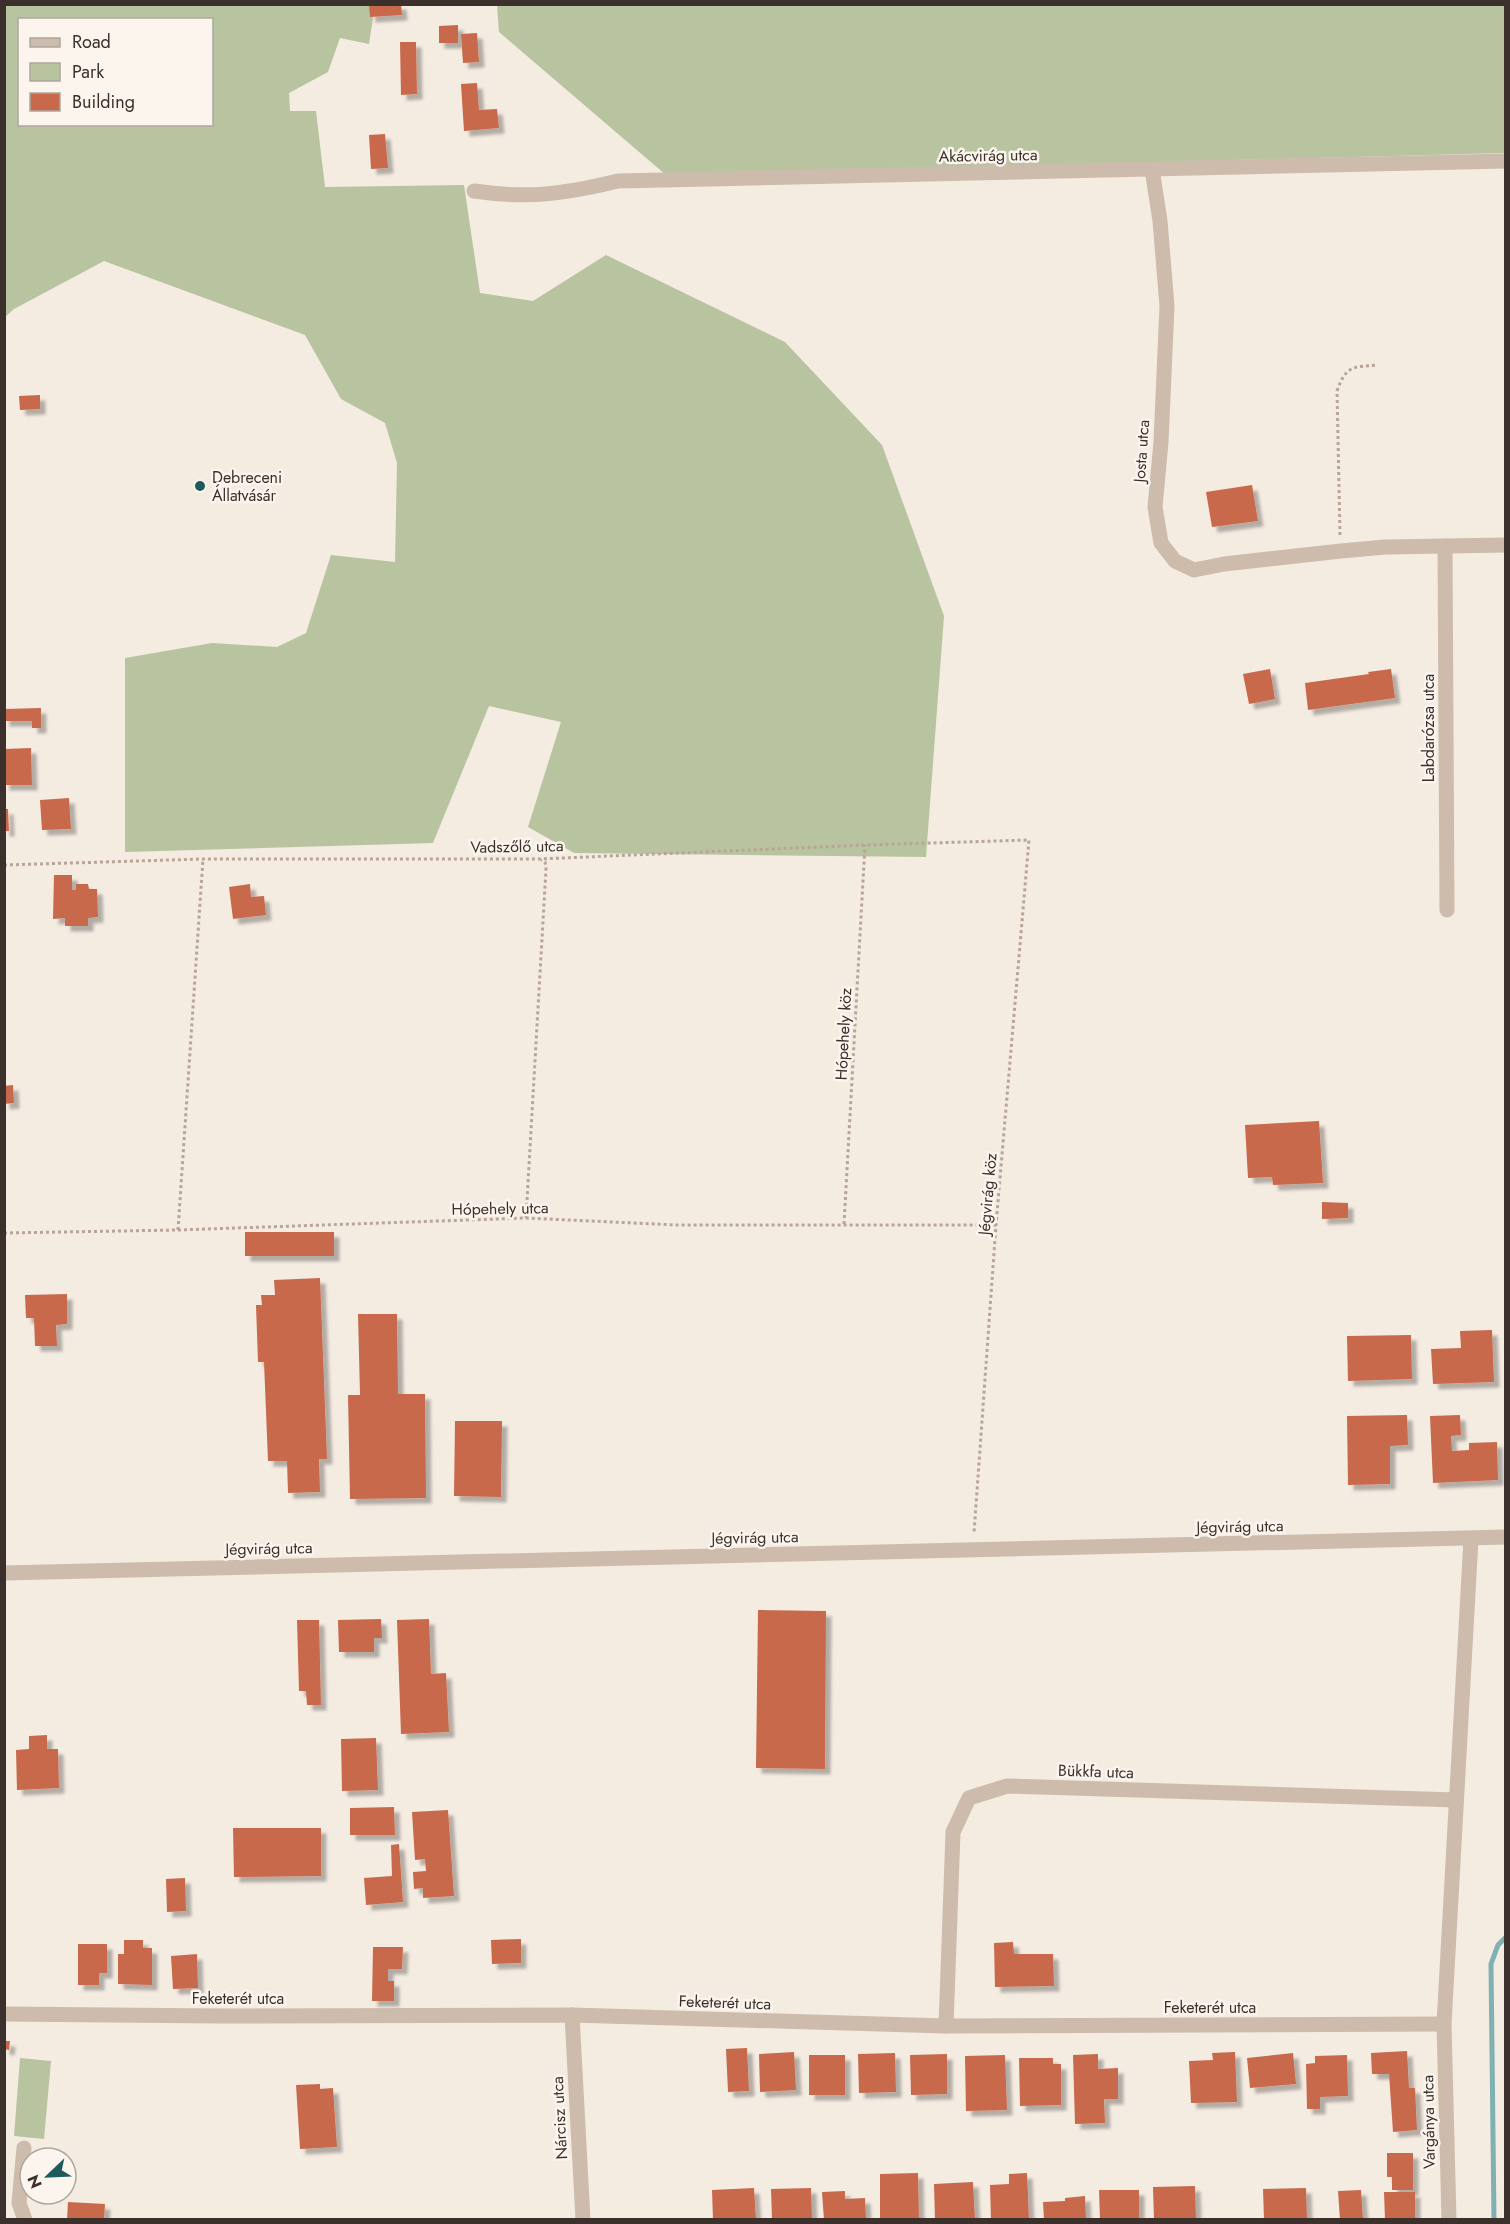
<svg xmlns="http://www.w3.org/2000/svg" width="1510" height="2224" viewBox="0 0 1510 2224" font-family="Jost,sans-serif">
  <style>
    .green { fill: #b8c4a0; fill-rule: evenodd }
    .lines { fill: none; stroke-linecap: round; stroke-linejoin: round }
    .stream { stroke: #7fb0b2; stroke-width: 5 }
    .building { fill: #c8694b; filter: url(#shadow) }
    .path { stroke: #b9a596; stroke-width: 3; stroke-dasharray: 3 3; stroke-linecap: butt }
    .minor { stroke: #cdbbac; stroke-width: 15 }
    .poi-dot { fill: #1f5a5e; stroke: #fbf5ee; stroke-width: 2 }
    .labels { text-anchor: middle; stroke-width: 5; stroke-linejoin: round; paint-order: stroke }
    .street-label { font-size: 16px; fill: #3b302b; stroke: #fbf5ee }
    .poi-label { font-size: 16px; fill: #3b302b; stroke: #fbf5ee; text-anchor: start }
  </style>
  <defs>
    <filter id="shadow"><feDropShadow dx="5.5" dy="5.5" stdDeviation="1.5" flood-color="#0004"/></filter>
  </defs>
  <rect width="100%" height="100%" fill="#f4ebe1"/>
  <g class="green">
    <path d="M5,5H375L369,44L340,38L328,72L289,93L290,111H316L325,187L464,185L480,293L533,301L606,255L785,342L882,445L944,616L926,857L574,853L528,827L561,722L489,706L433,843L125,852V658L212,643L277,647L306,633L331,555L395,562L397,463L385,423L341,399L305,335L104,261L14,309L5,317ZM20,20H212V124H20Z"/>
    <path d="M497,5H1505V153L666,175L499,32Z"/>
    <path d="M20,2058L51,2061L44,2139L14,2136Z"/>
  </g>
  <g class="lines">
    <path class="stream" d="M1494,2220L1491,1964L1498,1945L1506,1937"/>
  </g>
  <g class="building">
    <path d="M369,4H401L402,15L370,17Z"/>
    <path d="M458,25V43H439V26Z"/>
    <path d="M477,33L479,62L463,63L461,34Z"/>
    <path d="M400,42H416L417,94L401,95Z"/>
    <path d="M477,83L479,110L497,109L499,128L464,131L461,84Z"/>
    <path d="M385,134L388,168L371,169L369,135Z"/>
    <path d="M40,395V409L20,410L19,396Z"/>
    <path d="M1252,485L1258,521L1212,527L1206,492Z"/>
    <path d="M1270,669L1275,699L1249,704L1243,674Z"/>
    <path d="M1391,669L1395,698L1308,710L1305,683L1369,674L1368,672Z"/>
    <path d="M41,708V728H32V721H4V709Z"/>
    <path d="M31,748L32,785H4V749Z"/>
    <path d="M69,798L71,829L42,830L40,800Z"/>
    <path d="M4,809H8L9,831H4Z"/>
    <path d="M54,875H72V890H76V884H88L89,889H97L98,917L88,918V926H65V918L53,919Z"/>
    <path d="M250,884L251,897L264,896L266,915L233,919L229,887Z"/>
    <path d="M13,1085L14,1103L4,1104V1086Z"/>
    <path d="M1319,1121L1323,1183L1273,1185L1272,1177L1248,1178L1245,1125Z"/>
    <path d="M1322,1202L1348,1203V1218L1322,1219Z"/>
    <rect x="245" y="1232" width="89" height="24"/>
    <path d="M320,1278L327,1459H319L320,1492L288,1493L287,1461H268L264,1362H258L256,1305H262L261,1295H275L274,1280Z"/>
    <path d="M67,1294V1324L56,1325L57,1346H35L34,1318H26L25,1295Z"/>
    <path d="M358,1314H397L398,1394H425L426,1498L350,1499L348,1395H360Z"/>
    <path d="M1492,1330L1494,1382L1433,1384L1431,1349L1461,1348L1460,1331Z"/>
    <path d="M1411,1335L1412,1379L1348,1381L1347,1336Z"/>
    <path d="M1407,1415L1408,1445L1390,1446V1484L1348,1485L1347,1416Z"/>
    <path d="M1460,1415L1461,1435L1451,1436L1452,1451L1469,1450V1443L1497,1442L1498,1480L1433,1483L1430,1416Z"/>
    <path d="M455,1421H502L501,1497L454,1496Z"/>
    <path d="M758,1610L826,1611L825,1769L756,1768Z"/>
    <path d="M381,1619L382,1638H374V1652H339L338,1620Z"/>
    <path d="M429,1619L431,1674L446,1673L449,1732L401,1734L397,1620Z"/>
    <path d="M297,1620H319L321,1705H307L306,1691H299Z"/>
    <path d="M47,1735V1749H58L59,1788L17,1790L16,1750L29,1749V1736Z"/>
    <path d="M376,1738L378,1790L342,1791L341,1739Z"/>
    <path d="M394,1807L395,1835H350V1808Z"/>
    <path d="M448,1810L454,1896L423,1898V1888L414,1889L413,1872L426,1871L425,1859L415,1860L412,1812Z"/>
    <path d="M233,1828H321V1876L234,1877Z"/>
    <path d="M399,1844L403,1902L366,1905L364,1878L392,1876L391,1845Z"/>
    <path d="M185,1878L186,1911L167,1912L166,1879Z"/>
    <path d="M521,1939V1963L492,1964L491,1940Z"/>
    <path d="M124,1940H143V1948H152V1985L118,1984V1954H124Z"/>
    <path d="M1013,1942L1014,1954H1053L1054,1986L995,1987L994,1943Z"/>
    <path d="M78,1944H107V1973H99V1985H78Z"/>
    <path d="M373,1947H403L402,1969H388V1981H394V2001H372Z"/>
    <path d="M197,1954L198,1988L173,1989L171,1956Z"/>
    <path d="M4,2041H10L9,2050L4,2049Z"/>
    <path d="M747,2048L749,2091L728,2092L726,2049Z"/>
    <path d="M1407,2051L1409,2088H1415L1417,2130L1393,2132L1389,2074H1372L1371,2053Z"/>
    <path d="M794,2052L796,2090L760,2092L759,2054Z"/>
    <path d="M1235,2052L1237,2102L1191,2103L1189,2061L1213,2060L1212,2053Z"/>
    <path d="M895,2053L896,2092L859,2093L858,2054Z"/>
    <path d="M1293,2053L1296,2084L1250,2088L1247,2058Z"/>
    <path d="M947,2054V2094L911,2095L910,2055Z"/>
    <path d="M1098,2054V2069L1118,2068V2099H1104L1105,2123L1075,2124L1073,2055Z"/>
    <rect x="809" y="2055" width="36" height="40"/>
    <path d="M1005,2055L1007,2110L966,2111L965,2056Z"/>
    <path d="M1347,2055L1348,2096L1320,2097V2109H1307L1306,2064L1315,2063V2056Z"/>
    <path d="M1019,2058H1053V2064H1061V2105L1020,2106Z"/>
    <path d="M320,2084V2089L333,2088L337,2147L300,2149L296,2085Z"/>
    <path d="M1387,2153H1413V2190H1392V2177H1387Z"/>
    <path d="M918,2173L919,2220H880V2174Z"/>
    <path d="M1027,2173L1029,2220H991L990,2185L1009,2184V2174Z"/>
    <path d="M973,2182L975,2220H935L934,2184Z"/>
    <path d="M1195,2186L1196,2220H1154L1153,2187Z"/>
    <path d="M754,2188L756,2220H713L712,2190Z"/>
    <path d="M811,2188L812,2220H772L771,2189Z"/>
    <path d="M1306,2188L1307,2220H1264L1263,2189Z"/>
    <path d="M1099,2190H1139V2220H1100Z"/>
    <path d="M1361,2190L1363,2220H1340L1338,2191Z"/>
    <path d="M845,2191V2199L865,2198L866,2220H824L822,2192Z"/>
    <path d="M1384,2192H1415V2220H1385Z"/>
    <path d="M1085,2196L1086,2220H1044L1043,2202L1065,2201V2198Z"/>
    <path d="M68,2202L105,2204L104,2220H67Z"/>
  </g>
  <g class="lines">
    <g class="path">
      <path d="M1340,535L1337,391C1346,365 1353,367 1378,365"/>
      <path d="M4,865L203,859H540L865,845L1029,840L996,1225L974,1533"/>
      <path d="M526,1218L546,869L545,862L541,860"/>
      <path d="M844,1224L865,845"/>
      <path d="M178,1230L203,859"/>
      <path d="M4,1233L178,1230L526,1218L677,1225H996"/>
    </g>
    <g class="minor">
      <path d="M1152,169L1160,221L1167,306L1161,442L1155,507L1161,543L1175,561L1194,570L1224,564L1341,551L1385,547L1506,545"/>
      <path d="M474,191C529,199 564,194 618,181L1506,161"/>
      <path d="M1445,546L1447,910"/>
      <path d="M4,1573L1506,1537"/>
      <path d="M4,2014L219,2016L572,2015L946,2026L1444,2024"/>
      <path d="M572,2015L583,2220"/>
      <path d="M946,2026L953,1832L969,1798L1007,1786L1456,1800"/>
      <path d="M24,2148L19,2203L25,2220"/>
      <path d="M1449,2220L1444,2024L1471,1539"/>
    </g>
  </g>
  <circle class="poi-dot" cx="200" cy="486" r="6"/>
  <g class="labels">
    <g class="street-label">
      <text transform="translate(988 155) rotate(-1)" y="6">Akácvirág utca</text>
      <text transform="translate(1141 451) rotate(-86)" y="6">Josta utca</text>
      <text transform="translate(1428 728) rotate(-90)" y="6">Labdarózsa utca</text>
      <text transform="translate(517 846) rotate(-1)" y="6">Vadszőlő utca</text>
      <text transform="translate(843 1034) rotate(-87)" y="6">Hópehely köz</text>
      <text transform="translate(987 1194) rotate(-85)" y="6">Jégvirág köz</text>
      <text transform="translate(500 1208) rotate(-1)" y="6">Hópehely utca</text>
      <text transform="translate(1240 1526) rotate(-1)" y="6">Jégvirág utca</text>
      <text transform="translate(755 1537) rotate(-1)" y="6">Jégvirág utca</text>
      <text transform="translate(269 1548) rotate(-1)" y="6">Jégvirág utca</text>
      <text transform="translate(1096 1771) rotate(2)" y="6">Bükkfa utca</text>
      <text x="238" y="2004">Feketerét utca</text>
      <text transform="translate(725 2002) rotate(2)" y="6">Feketerét utca</text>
      <text x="1210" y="2013">Feketerét utca</text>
      <text transform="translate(559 2118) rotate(-93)" y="6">Nárcisz utca</text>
      <text transform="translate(1428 2122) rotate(-91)" y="6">Vargánya utca</text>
    </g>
    <g class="poi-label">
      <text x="212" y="483">Debreceni<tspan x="212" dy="18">Állatvásár</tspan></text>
    </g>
  </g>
  <rect width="1510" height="2224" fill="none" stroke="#3b302b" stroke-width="12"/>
  <rect x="18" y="18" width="195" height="108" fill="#fbf5ee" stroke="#aea6a0" stroke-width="1.5"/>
  <rect x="30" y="38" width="30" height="9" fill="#cdbbac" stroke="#aea6a0" stroke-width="1.5"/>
  <text x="72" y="48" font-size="18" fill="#3b302b">Road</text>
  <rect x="30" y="63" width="30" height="18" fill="#b8c4a0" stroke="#aea6a0" stroke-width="1.5"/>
  <text x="72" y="78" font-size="18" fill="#3b302b">Park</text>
  <rect x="30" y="93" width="30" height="18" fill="#c8694b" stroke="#aea6a0" stroke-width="1.5"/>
  <text x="72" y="108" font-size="18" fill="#3b302b">Building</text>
  <g transform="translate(48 2176) rotate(247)"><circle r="28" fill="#fbf5ee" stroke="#aea6a0" stroke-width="1.5"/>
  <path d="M0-4.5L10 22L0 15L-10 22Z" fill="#1f5a5e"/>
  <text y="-9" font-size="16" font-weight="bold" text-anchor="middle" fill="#3b302b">N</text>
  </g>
</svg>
